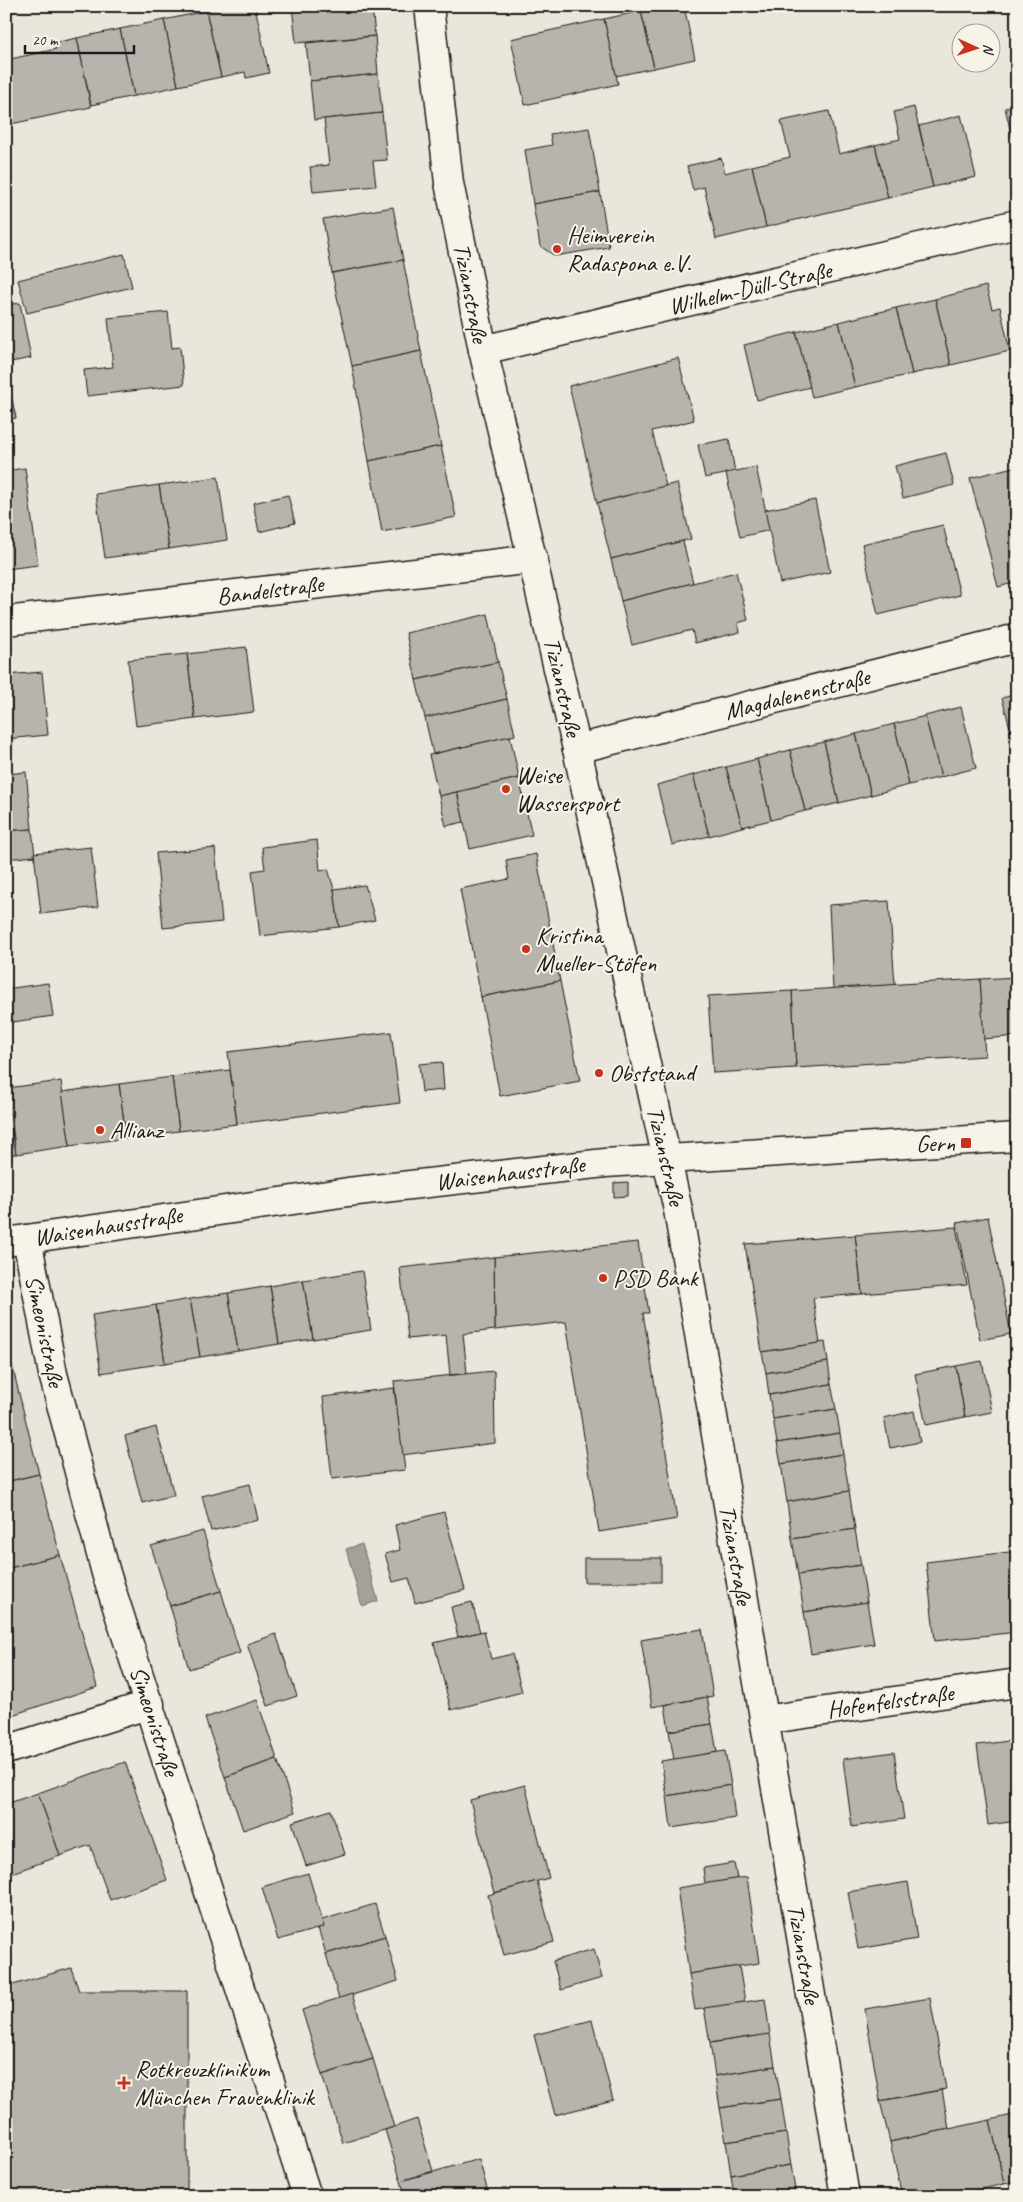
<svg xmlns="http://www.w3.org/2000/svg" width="1023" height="2202" viewBox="0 0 1023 2202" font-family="Caveat,sans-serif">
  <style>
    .water { fill: #a3a19a; stroke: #6d6c68 }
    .building { fill: #b6b4ac; stroke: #1c1c1c }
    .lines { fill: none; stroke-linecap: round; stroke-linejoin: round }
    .street-casing { stroke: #1c1c1c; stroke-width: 31 }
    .secondary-casing { stroke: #1c1c1c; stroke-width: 31 }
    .street { stroke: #f7f3e8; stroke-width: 28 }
    .secondary { stroke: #f7f3e8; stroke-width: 28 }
    .poi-dot { fill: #c8321e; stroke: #f7f3e8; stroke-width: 2 }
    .labels { text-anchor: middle; stroke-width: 4; stroke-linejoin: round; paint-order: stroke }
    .poi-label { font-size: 24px; fill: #1c1c1c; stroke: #f7f3e8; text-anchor: start }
    .street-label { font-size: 24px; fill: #1c1c1c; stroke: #f7f3e8 }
  </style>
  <rect width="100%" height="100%" fill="#eae6dc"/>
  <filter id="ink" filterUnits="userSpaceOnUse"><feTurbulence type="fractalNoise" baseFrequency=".02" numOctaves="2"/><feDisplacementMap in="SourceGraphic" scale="10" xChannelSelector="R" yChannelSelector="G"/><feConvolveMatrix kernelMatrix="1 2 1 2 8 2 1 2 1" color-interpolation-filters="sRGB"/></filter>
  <g filter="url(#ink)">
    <path class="water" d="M362,1544L378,1601L362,1606L346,1549Z"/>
    <g class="building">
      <path d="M230,6H255L269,73L246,78L245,72L221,77L206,11Z"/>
      <path d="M292,6H372L375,36L296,43Z"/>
      <path d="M663,6H684L695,59L654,68L641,11Z"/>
      <path d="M206,11L221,77L178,86L164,20Z"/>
      <path d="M641,11L654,68L616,76L604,19Z"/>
      <path d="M604,19L618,84L525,105L511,39Z"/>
      <path d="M164,20L178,86L134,96L120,29Z"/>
      <path d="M120,29L134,96L91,105L77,38Z"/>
      <path d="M375,36L378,74L310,81L306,43Z"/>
      <path d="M77,38L91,107L6,125V60L56,49L54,43Z"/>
      <path d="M378,74L382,113L314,120L310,81Z"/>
      <path d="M1017,106V157L1005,108Z"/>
      <path d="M914,107L933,187L888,198L875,145L900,139L894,112Z"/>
      <path d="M829,111L839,154L875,145L888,198L766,227L752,166L790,157L781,121Z"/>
      <path d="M382,113L387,160L373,161L376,186L313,192L310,167L329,165L324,119Z"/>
      <path d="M961,115L976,177L933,187L919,126Z"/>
      <path d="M589,128L600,192L533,204L525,150L552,145L550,134Z"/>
      <path d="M721,158L725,173L752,166L766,227L716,239L704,187L693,190L687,166Z"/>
      <path d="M600,192L609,247L555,256L540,246L533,204Z"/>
      <path d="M393,207L403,260L332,273L323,219Z"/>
      <path d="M124,254L132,287L27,313L18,280Z"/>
      <path d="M403,260L421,351L352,366L332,273Z"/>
      <path d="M986,286L992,309L1000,307L1010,351L951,365L935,299Z"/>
      <path d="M935,299L951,365L912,374L896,308Z"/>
      <path d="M20,303L31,358L6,363V305Z"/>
      <path d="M896,308L912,374L855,387L839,322Z"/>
      <path d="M168,312L172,348L180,347L184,385L87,396L84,370L113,367L108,318Z"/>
      <path d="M839,322L855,387L812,397L796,332Z"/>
      <path d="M796,332L810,387L757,400L744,345Z"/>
      <path d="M421,351L441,446L369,461L352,366Z"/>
      <path d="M678,358L694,420L652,431L666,486L597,503L569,386Z"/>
      <path d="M6,371L16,418L6,420Z"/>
      <path d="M729,439L735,472L705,478L698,445Z"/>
      <path d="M441,446L456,517L382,532L369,461Z"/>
      <path d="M946,453L954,485L903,498L895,466Z"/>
      <path d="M1017,466V582L998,587L970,478Z"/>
      <path d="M756,467L770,530L740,537L726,473Z"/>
      <path d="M25,468L38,565L6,569V471Z"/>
      <path d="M218,477L227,540L169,549L159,485Z"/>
      <path d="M677,483L691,539L611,559L597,503Z"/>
      <path d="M159,485L169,549L105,558L96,494Z"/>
      <path d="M288,495L295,523L259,532L253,503Z"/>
      <path d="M815,500L830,572L780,583L765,510Z"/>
      <path d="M943,525L960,595L878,615L862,544Z"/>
      <path d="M683,541L693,583L621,601L611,559Z"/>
      <path d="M736,572L748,620L738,623L740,632L695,643L692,630L632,645L621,601Z"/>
      <path d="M488,614L498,662L416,680L406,633Z"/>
      <path d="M246,647L254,712L195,719L187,654Z"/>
      <path d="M187,654L195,719L136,726L128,660Z"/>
      <path d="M498,662L507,699L425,718L416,680Z"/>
      <path d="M42,672L48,735L6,739V675Z"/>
      <path d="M1017,694V754L1002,698Z"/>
      <path d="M507,699L515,735L433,754L425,718Z"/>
      <path d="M961,707L976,768L941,777L925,716Z"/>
      <path d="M925,716L941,777L909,785L894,724Z"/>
      <path d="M894,724L909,785L871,795L856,734Z"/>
      <path d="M856,734L871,795L839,803L824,742Z"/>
      <path d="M510,736L519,778L439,796L429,755Z"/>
      <path d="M824,742L839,803L805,811L790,750Z"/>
      <path d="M790,750L805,811L771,820L757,759Z"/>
      <path d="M757,759L771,820L742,827L726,767Z"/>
      <path d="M726,767L742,827L709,836L693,775Z"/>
      <path d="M26,772L32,829L6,831V774Z"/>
      <path d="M693,775L709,836L672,845L657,785Z"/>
      <path d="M519,778L532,835L470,849L457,792Z"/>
      <path d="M457,792L464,822L446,826L439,796Z"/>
      <path d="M32,829L35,856L6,859V831Z"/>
      <path d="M317,840L320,870L328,869L334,889L339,927L260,936L252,871L265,869L262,847Z"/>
      <path d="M91,847L98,907L41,914L34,853Z"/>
      <path d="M215,848L222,922L163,928L156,853Z"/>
      <path d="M536,854L560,981L481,997L460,889L509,879L506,860Z"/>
      <path d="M365,885L375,920L339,927L334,889Z"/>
      <path d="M889,901L895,985L833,989L829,905Z"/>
      <path d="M1017,977V1036L983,1039L980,979Z"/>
      <path d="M980,979L985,1056L796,1068L792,991Z"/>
      <path d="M560,981L580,1081L500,1096L481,997Z"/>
      <path d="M48,983L53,1016L6,1023V989Z"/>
      <path d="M792,991L796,1068L713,1073L708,996Z"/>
      <path d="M391,1032L400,1103L237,1124L228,1052Z"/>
      <path d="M442,1062L444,1090L422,1092L419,1064Z"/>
      <path d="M230,1070L237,1124L179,1131L172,1077Z"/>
      <path d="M172,1077L179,1131L126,1138L119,1084Z"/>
      <path d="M61,1081L70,1146L16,1154L7,1088Z"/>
      <path d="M119,1084L126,1138L70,1146L62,1092Z"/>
      <path d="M6,1092L16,1154L6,1155Z"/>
      <path d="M628,1182V1196L614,1197V1183Z"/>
      <path d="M988,1217L1011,1334L980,1340L957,1223Z"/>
      <path d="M956,1227L967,1285L862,1294L855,1235Z"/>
      <path d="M855,1235L862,1294L813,1298L820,1343L762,1352L745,1244Z"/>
      <path d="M638,1242L649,1313H643L677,1519L599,1532L566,1322L495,1330L494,1257Z"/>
      <path d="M494,1257L495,1330L463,1334L467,1373L450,1375L446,1335L408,1339L400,1268Z"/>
      <path d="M362,1271L371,1330L313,1339L303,1280Z"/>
      <path d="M303,1280L313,1339L279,1344L270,1286Z"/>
      <path d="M270,1286L279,1344L238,1351L228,1293Z"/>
      <path d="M228,1293L238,1351L200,1357L190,1299Z"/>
      <path d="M190,1299L200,1357L165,1363L156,1305Z"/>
      <path d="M156,1305L165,1363L101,1373L92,1315Z"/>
      <path d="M6,1341L39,1474L6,1482Z"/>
      <path d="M825,1342L828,1362L766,1373L762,1352Z"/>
      <path d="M1017,1357V1410H1016L1009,1359Z"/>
      <path d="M982,1361L992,1412L965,1417L956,1366Z"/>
      <path d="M828,1362L831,1384L769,1395L766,1373Z"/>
      <path d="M956,1366L965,1417L926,1425L915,1374Z"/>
      <path d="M494,1371L495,1443L402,1455L394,1381Z"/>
      <path d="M831,1384L836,1409L773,1419L769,1395Z"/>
      <path d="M394,1388L405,1470L332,1479L323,1397Z"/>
      <path d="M836,1409L840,1433L777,1443L773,1419Z"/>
      <path d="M914,1411L920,1442L890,1448L884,1418Z"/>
      <path d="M156,1427L174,1495L142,1503L125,1436Z"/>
      <path d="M840,1433L843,1454L781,1464L777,1443Z"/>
      <path d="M843,1454L849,1491L787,1502L781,1464Z"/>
      <path d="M39,1474L60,1555L6,1569V1482Z"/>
      <path d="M250,1484L258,1520L211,1531L202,1496Z"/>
      <path d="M849,1491L855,1529L792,1539L787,1502Z"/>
      <path d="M444,1512L465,1590L415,1603L409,1578L393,1582L385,1554L400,1550L395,1525Z"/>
      <path d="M855,1529L861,1565L798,1575L792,1539Z"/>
      <path d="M203,1531L221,1591L170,1606L151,1546Z"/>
      <path d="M1017,1551V1632L935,1641L926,1562Z"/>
      <path d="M60,1555L97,1687L6,1717V1644L12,1642L6,1622V1569Z"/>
      <rect x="584" y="1558" width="77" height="24"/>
      <path d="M861,1565L867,1602L804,1612L798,1575Z"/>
      <path d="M221,1591L240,1653L189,1669L170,1606Z"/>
      <path d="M472,1602L480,1632L458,1637L451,1607Z"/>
      <path d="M867,1602L874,1644L811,1654L804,1612Z"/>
      <path d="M702,1629L713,1696L652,1707L641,1640Z"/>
      <path d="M484,1631L491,1659L512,1654L522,1692L451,1710L434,1643Z"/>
      <path d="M276,1634L297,1696L268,1706L247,1644Z"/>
      <path d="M707,1697L712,1724L669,1731L665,1705Z"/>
      <path d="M257,1700L277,1759L225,1777L205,1718Z"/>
      <path d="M712,1724L717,1752L674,1760L669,1731Z"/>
      <path d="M1017,1740V1821L988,1825L977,1745Z"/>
      <path d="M725,1751L731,1785L667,1796L661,1761Z"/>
      <path d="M894,1752L904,1819L852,1827L843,1759Z"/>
      <path d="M277,1759L295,1812L243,1830L225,1777Z"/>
      <path d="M125,1762L167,1880L110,1900L90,1845L60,1856L38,1793Z"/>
      <path d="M525,1785L549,1878L494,1893L470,1800Z"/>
      <path d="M731,1785L735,1818L671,1828L667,1796Z"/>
      <path d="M38,1793L60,1856L6,1875V1804Z"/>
      <path d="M331,1810L345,1854L306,1866L292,1822Z"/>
      <path d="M734,1863L737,1879L705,1884L703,1868Z"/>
      <path d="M308,1873L324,1927L278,1940L262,1887Z"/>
      <path d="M747,1877L759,1963L689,1974L677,1888Z"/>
      <path d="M537,1881L554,1942L504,1955L488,1895Z"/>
      <path d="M908,1882L917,1939L858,1949L848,1892Z"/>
      <path d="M375,1904L385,1936L326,1954L318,1928L324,1927L322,1920Z"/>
      <path d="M385,1936L398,1981L339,1999L326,1954Z"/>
      <path d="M594,1949L602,1978L561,1990L553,1961Z"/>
      <path d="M739,1966L745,2002L695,2010L689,1974Z"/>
      <path d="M71,1968L79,1991H187V2196H6V1987Z"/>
      <path d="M352,1994L373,2059L322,2075L302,2010Z"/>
      <path d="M930,1998L946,2089L880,2101L865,2009Z"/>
      <path d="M765,1999L770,2034L710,2043L704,2008Z"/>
      <path d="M592,2020L613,2100L555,2115L534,2035Z"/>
      <path d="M770,2034L775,2066L715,2076L710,2043Z"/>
      <path d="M373,2059L394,2127L343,2143L322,2075Z"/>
      <path d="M775,2066L781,2099L720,2108L715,2076Z"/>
      <path d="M942,2090L949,2129L890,2142L880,2101Z"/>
      <path d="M781,2099L786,2133L726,2142L720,2108Z"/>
      <path d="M1017,2114V2181L1004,2184L990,2120Z"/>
      <path d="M417,2119L433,2171L401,2181L385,2130Z"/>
      <path d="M990,2120L1004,2184L952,2196H902L890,2142Z"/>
      <path d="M786,2133L791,2165L731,2175L726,2142Z"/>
      <path d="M479,2159L489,2196H405L401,2181Z"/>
      <path d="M791,2165L796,2196H734L731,2175Z"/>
    </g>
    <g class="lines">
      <g class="street-casing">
        <g id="street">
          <path d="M429,6L449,183L483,350L577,749L678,1210L845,2196"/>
          <path d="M483,350L1017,224"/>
          <path d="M6,621L533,559"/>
          <path d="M577,749L1017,638"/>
          <path d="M27,1239L53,1374L106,1573L307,2196"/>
          <path d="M764,1720L1017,1683"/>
          <path d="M6,1750L150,1704"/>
        </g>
      </g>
      <g class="secondary-casing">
        <path id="secondary" d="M6,1242L348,1192L605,1163L1017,1137"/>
      </g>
      <use href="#street" class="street"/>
      <use href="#secondary" class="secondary"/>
    </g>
  </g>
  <g class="poi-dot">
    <circle cx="557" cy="249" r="5"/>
    <circle cx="506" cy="789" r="5"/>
    <circle cx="526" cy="949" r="5"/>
    <circle cx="599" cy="1073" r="5"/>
    <circle cx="100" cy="1130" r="5"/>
    <rect x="960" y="1137" width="12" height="12" rx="2.5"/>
    <circle cx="603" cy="1278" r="5"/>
    <path d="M121.5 2075.5h5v5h5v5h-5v5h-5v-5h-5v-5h5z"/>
  </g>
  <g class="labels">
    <g class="poi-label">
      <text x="567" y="243">Heimverein<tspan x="567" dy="28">Radaspona e.V.</tspan></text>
      <text x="516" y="783">Weise<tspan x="516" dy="28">Wassersport</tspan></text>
      <text x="536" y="943">Kristina<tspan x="536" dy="28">Mueller-Stöfen</tspan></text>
      <text x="609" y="1081">Obststand</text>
      <text x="110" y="1138">Allianz</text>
      <text x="955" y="1151" text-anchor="end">Gern</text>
      <text x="613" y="1286">PSD Bank</text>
      <text x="135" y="2077">Rotkreuzklinikum<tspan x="135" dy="28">München Frauenklinik</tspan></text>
    </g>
    <g class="street-label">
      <text transform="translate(750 288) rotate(-13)" y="8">Wilhelm-Düll-Straße</text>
      <text transform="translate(471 293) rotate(79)" y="8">Tizianstraße</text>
      <text transform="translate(270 590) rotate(-7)" y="8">Bandelstraße</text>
      <text transform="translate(563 687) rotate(77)" y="8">Tizianstraße</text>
      <text transform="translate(797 694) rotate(-14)" y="8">Magdalenenstraße</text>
      <text transform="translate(666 1156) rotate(77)" y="8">Tizianstraße</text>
      <text transform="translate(510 1173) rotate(-7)" y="8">Waisenhausstraße</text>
      <text transform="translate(108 1226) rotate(-9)" y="8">Waisenhausstraße</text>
      <text transform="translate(45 1331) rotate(78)" y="8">Simeonistraße</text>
      <text transform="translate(736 1555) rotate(80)" y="8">Tizianstraße</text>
      <text transform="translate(890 1701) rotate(-8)" y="8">Hofenfelsstraße</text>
      <text transform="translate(155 1721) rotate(72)" y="8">Simeonistraße</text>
      <text transform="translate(804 1954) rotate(80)" y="8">Tizianstraße</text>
    </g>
  </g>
  <rect width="1023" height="2202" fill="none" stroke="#f7f3e8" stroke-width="25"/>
  <rect x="12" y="12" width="998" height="2177" fill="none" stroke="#1c1c1c" stroke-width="2" filter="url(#ink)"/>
  <g transform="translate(976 48) rotate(93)"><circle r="24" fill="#f7f3e8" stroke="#9f9d96"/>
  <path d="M0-4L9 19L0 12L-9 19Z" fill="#c8321e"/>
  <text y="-8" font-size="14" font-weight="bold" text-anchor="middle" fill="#1c1c1c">N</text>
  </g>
  <path d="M25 45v8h109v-8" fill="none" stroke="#1c1c1c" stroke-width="2.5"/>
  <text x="32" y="45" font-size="15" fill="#1c1c1c" stroke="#f7f3e8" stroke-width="4" paint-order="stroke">20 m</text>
</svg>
